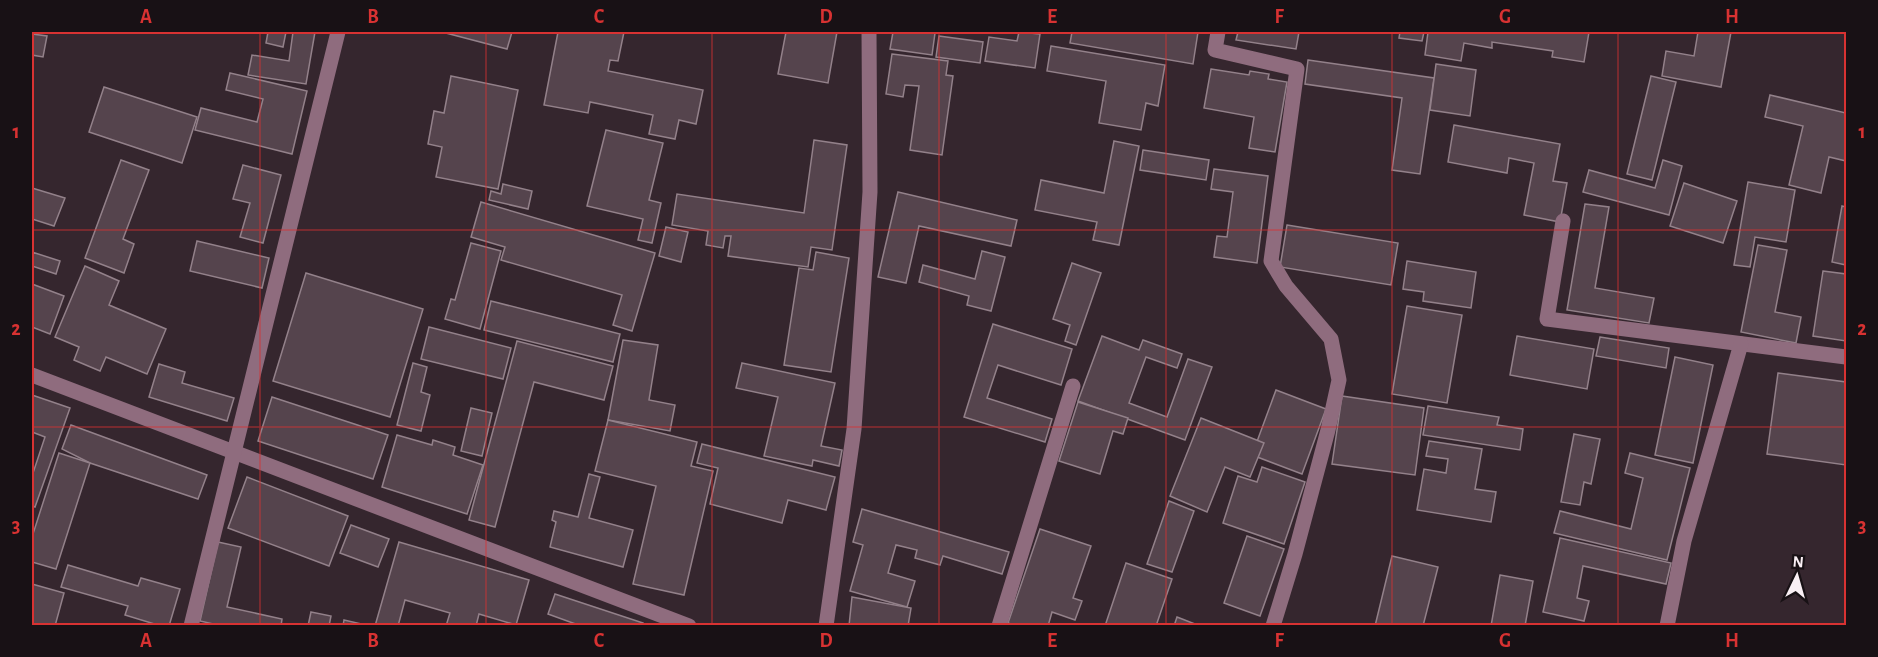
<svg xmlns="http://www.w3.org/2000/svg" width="1878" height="657" viewBox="0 0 1878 657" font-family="'Alegreya Sans',sans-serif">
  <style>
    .building { fill: #55444d; stroke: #93818a; stroke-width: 1.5 }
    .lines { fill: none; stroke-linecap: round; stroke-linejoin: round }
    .minor { stroke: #8f6c7e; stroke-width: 15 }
    .grid { fill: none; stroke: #d83232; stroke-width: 1.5; stroke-opacity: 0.55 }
    .neatline { fill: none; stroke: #d83232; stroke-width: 2 }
    .grid-label { font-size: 20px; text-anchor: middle; font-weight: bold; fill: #d83232 }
  </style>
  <rect width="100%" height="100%" fill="#35262e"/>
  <g class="building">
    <path d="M268,32H286L283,47L266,43Z"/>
    <path d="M293,32H315L306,84L248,75L252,55L289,61Z"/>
    <path d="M442,32H512L507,49Z"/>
    <path d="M558,32H624L618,61L610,60L608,71L703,90L696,124L679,120L675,139L649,134L653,115L590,102L588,113L544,105Z"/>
    <path d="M786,32H837L828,83L778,74Z"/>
    <path d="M893,32L935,33L932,55L890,49Z"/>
    <path d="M1019,32L1040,34L1035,68L985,61L989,37L1017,41Z"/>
    <path d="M1072,32H1198L1193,64L1070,43Z"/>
    <path d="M1238,32H1299L1296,49L1236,40Z"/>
    <path d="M1400,32H1424L1422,41L1399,38Z"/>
    <path d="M1428,32H1589L1584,62L1552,57L1553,51L1492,42V48L1464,43L1461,61L1425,55Z"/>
    <path d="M1698,32H1731L1721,87L1662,76L1666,51L1694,56Z"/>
    <path d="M32,34L47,36L43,57L32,55Z"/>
    <path d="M939,36L983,42L980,63L936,57Z"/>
    <path d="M1051,46L1165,65L1158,106L1146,103L1141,130L1099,123L1106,81L1047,71Z"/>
    <path d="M892,54L948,61L946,75L953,76L942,155L910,150L919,86L905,85L903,97L886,94Z"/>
    <path d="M1308,60L1434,78L1420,174L1392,170L1402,98L1305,84Z"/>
    <path d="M1436,64L1476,70L1470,116L1430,110Z"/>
    <path d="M1211,69L1249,75L1250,71L1269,74L1268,79L1287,82L1275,152L1249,148L1254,117L1204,108Z"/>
    <path d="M230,73L307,91L292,154L195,130L201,108L257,122L263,99L226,90Z"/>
    <path d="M451,76L518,90L498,189L436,177L442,147L428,144L434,111L444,113Z"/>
    <path d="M1651,76L1676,82L1652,180L1627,174Z"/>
    <path d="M104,87L197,117L182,163L89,132Z"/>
    <path d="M1770,95L1846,113V161L1829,157L1821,193L1789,185L1803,126L1765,117Z"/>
    <path d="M1454,125L1560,144L1553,181L1567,183L1560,222L1524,215L1534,163L1509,158L1507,173L1448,162Z"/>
    <path d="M606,130L663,143L649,200L661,203L652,243L638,240L643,219L587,206Z"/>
    <path d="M814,140L847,145L832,250L811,247L808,267L728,256L731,236H725L723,248L706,245L708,231L672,225L677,194L804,213Z"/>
    <path d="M1114,141L1139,146L1119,245L1093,240L1097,222L1035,210L1041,180L1104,193Z"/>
    <path d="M1143,150L1209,160L1206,180L1140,170Z"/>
    <path d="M121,160L149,170L123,239L134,244L124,273L85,258Z"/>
    <path d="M1663,160L1682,166L1669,215L1583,192L1589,170L1655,188Z"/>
    <path d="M243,165L281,175L263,243L240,237L250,203L233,199Z"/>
    <path d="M1214,169L1268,176L1257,263L1214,257L1217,236L1227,237L1233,192L1211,189Z"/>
    <path d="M1748,182L1795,190L1786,242L1755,237L1750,267L1734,265Z"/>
    <path d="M1684,183L1737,201L1723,243L1670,226Z"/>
    <path d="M503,184L532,191L528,209L489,200L491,191L501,194Z"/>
    <path d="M32,188L65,198L54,226L32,219Z"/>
    <path d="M898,192L1017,220L1011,246L919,226L906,283L878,277Z"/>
    <path d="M481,202L655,253L632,331L613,325L622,295L501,260L505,247L471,237Z"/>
    <path d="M1585,204L1609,207L1595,288L1654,298L1649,323L1567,310Z"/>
    <path d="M1842,206L1846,207V265L1832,262Z"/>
    <path d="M1287,225L1398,243L1391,285L1280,267Z"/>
    <path d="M666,227L688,232L681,262L659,256Z"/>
    <path d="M197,241L269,258L262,288L190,271Z"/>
    <path d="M471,243L501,251L480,329L445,319L451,299L455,300Z"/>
    <path d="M1758,245L1787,250L1775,312L1801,317L1796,343L1741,332Z"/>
    <path d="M982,251L1005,257L991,311L967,305L969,296L919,282L923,265L975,279Z"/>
    <path d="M32,252L60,261L56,274L32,266Z"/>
    <path d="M816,252L849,258L831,372L784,365L799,268L813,270Z"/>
    <path d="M1407,261L1476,272L1471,308L1423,301L1424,292L1403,289Z"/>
    <path d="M1072,263L1101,273L1076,345L1065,341L1070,325L1053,319Z"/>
    <path d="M85,266L119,281L109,305L166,329L147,374L106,357L100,371L74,360L79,347L55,337Z"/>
    <path d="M1823,271L1846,274V341L1813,336Z"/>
    <path d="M306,273L423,309L390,417L273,381Z"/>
    <path d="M32,284L64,296L50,334L32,327Z"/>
    <path d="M491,301L620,334L613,362L484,330Z"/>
    <path d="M1407,306L1462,315L1447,403L1392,394Z"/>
    <path d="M993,324L1072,349L1061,385L998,365L987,398L1052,419L1045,442L964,417Z"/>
    <path d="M429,327L511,348L503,379L421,359Z"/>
    <path d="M1102,336L1139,350L1143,340L1182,354L1177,368L1146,357L1129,403L1167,417L1188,359L1212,367L1185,440L1078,401Z"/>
    <path d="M1517,336L1594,349L1587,389L1510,375Z"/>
    <path d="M1600,337L1669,348L1666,368L1596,356Z"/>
    <path d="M623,340L658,345L649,400L675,405L670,431L608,420Z"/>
    <path d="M517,341L613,366L604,400L534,382L495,527L469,520Z"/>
    <path d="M1675,357L1713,365L1693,463L1655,455Z"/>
    <path d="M413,363L427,367L421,392L430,395L421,431L397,425Z"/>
    <path d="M742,363L835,383L821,446L842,450L839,466L813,460L812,466L764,456L778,397L736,388Z"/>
    <path d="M159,364L185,372L182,383L234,398L227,421L149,397Z"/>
    <path d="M1778,373L1846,382V465L1767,454Z"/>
    <path d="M1276,390L1326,409L1302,474L1252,455Z"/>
    <path d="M32,395L70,408L35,507L32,506V476L45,437L32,432Z"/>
    <path d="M1342,396L1424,408L1415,475L1332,464Z"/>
    <path d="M272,397L388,435L373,479L258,441Z"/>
    <path d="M1078,402L1128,418L1123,434L1113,431L1100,474L1059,461Z"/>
    <path d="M1428,406L1499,417L1497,425L1523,429L1520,450L1423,435Z"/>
    <path d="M471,408L492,413L482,456L461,451Z"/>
    <path d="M1201,418L1264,443L1250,477L1225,467L1207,512L1170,496Z"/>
    <path d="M608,420L697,442L691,466L713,471L684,595L633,584L656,486L595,471Z"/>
    <path d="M71,425L207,475L198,499L90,463L62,449Z"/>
    <path d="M1574,434L1600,439L1591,484L1584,482L1580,505L1561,502Z"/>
    <path d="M397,435L432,445L433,440L455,447L453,455L483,465L467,514L382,487Z"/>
    <path d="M1429,441L1482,449L1475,489L1496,492L1491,522L1417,510L1424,469L1446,473L1448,459L1426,456Z"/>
    <path d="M702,444L835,477L826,510L788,500L782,523L710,504L718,468L697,463Z"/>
    <path d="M59,453L90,463L56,569L32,562V537Z"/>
    <path d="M1630,453L1690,468L1667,560L1554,533L1560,511L1631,529L1643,478L1625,473Z"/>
    <path d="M1262,467L1305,482L1284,544L1223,523L1238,476L1257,482Z"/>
    <path d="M589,474L600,477L589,518L633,530L623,567L550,547L556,522L552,520L554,511L578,517Z"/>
    <path d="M247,477L348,516L329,566L228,528Z"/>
    <path d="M1169,501L1194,511L1172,572L1147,564Z"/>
    <path d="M862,509L1009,552L1002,574L943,556L940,565L915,558L917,550L896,545L888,573L915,581L907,607L850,591L863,545L853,542Z"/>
    <path d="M351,525L389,539L378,567L340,553Z"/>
    <path d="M1040,529L1091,546L1073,598L1082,601L1075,620L1052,612L1048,626H1017L1008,623Z"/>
    <path d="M1247,536L1284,549L1260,616L1224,603Z"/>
    <path d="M1560,538L1671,563L1666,584L1583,566L1577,598L1589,601L1584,621L1543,612Z"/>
    <path d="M218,542L241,547L227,607L282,619L281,626H222L200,621Z"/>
    <path d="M399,542L529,580L516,625L479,614L476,626H446L450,613L405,600L398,626H375Z"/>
    <path d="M1392,556L1438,567L1423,626H1375Z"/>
    <path d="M1126,563L1172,579L1156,626H1105Z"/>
    <path d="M68,565L138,586L141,578L180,589L169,626H161L125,615L128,606L61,587Z"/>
    <path d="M1500,575L1533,581L1525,626H1491Z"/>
    <path d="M32,584L64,593L55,626H32Z"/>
    <path d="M555,594L643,623L642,626H581L548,614Z"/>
    <path d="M852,597L911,608L908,626H849Z"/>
    <path d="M311,612L331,616L329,626H308Z"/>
    <path d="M1177,617L1200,626H1174Z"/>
    <path d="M344,620L366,625V626H343Z"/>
  </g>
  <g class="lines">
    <g class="minor">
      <path d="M1218,32L1215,50L1297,69L1271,261L1286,286L1331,339L1339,380L1328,430L1295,554L1273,626"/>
      <path d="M1563,221L1547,319L1846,357"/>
      <path d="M32,375L689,626"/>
      <path d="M191,626L338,32"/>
      <path d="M826,626L854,429L870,192L869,32"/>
      <path d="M999,626L1073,386"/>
      <path d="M1667,626L1684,541L1741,344"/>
    </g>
  </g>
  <path class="grid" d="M260,32V626M486,32V626M712,32V626M939,32V626M1166,32V626M1392,32V626M1618,32V626M32,230H1846M32,427H1846"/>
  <rect width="1878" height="657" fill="none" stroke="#181115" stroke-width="66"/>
  <g transform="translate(1797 576) rotate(5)" stroke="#181115" stroke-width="4.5" paint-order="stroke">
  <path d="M0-4.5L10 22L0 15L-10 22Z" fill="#f9eff4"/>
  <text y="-9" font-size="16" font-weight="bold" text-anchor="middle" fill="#f9eff4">N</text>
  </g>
  <rect x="33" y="33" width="1812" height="591" class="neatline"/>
  <g class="grid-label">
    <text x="146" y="23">A</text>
    <text x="373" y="23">B</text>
    <text x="599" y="23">C</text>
    <text x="826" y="23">D</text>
    <text x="1052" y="23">E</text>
    <text x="1279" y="23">F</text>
    <text x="1505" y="23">G</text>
    <text x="1732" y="23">H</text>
    <text x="16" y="138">1</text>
    <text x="1862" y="138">1</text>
    <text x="16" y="335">2</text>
    <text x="1862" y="335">2</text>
    <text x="16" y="532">3</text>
    <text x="1862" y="532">3</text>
    <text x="146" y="647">A</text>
    <text x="373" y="647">B</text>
    <text x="599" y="647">C</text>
    <text x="826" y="647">D</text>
    <text x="1052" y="647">E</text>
    <text x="1279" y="647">F</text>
    <text x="1505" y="647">G</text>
    <text x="1732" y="647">H</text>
  </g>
</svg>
